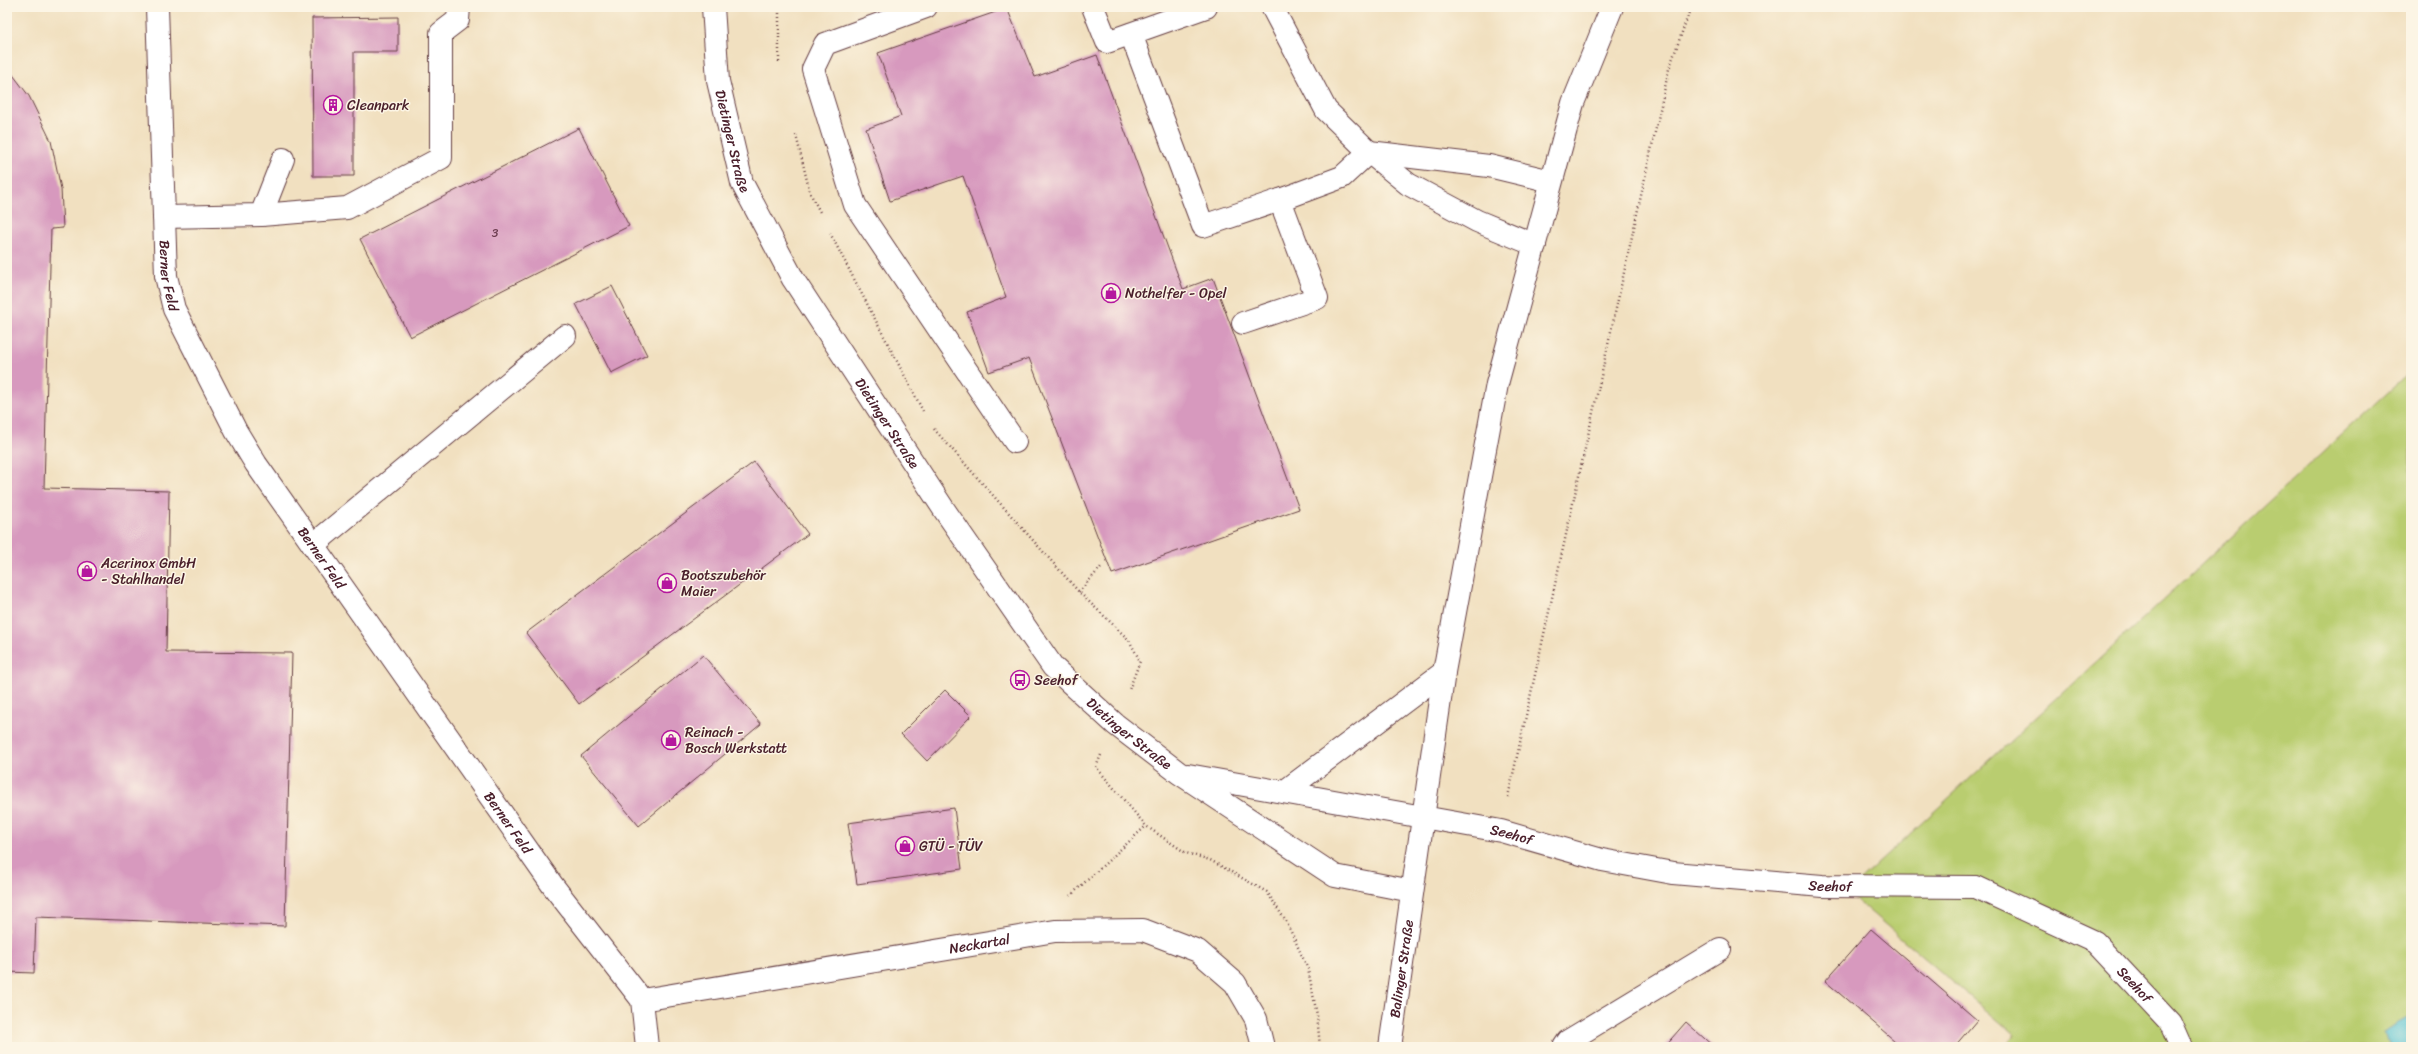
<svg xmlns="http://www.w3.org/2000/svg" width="2418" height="1054" viewBox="0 0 2418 1054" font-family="Sriracha,sans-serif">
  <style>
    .green { fill: #b9cd70; stroke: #82764e }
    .water { fill: #59c5d4; stroke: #527280 }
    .building { fill: #d799be }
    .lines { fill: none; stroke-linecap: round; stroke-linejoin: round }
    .minor-casing { stroke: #633c41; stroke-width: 24 }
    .major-casing { stroke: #633c41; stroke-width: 24 }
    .path { stroke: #633c41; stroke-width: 2.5; stroke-dasharray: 1 3; stroke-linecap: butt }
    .minor { stroke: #fff; stroke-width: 22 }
    .major { stroke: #fff; stroke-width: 22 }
    .labels { text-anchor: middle; stroke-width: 3; stroke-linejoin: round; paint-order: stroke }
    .number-label { font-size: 12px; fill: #6d3e50 }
    .poi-label { font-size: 14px; fill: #4a1f2b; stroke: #fcf5e5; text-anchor: start }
    .street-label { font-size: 14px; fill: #4a1f2b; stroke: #fcf5e5 }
  </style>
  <rect width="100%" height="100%" fill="#fcf5e5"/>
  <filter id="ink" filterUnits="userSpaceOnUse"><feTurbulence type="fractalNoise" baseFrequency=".025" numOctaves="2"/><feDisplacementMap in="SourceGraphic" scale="8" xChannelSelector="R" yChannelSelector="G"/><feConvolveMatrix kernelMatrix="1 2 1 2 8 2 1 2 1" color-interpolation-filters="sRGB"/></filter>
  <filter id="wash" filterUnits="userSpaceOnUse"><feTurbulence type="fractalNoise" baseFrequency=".012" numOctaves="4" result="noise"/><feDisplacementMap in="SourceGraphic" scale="16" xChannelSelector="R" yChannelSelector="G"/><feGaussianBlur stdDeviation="0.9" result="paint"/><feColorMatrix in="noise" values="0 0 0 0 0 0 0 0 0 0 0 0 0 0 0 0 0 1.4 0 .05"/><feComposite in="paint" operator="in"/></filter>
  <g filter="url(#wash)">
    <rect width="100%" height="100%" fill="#f1e0c0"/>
    <path class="green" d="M2411,371V1047H2005L2014,1034L1847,892Z"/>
    <path class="water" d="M2411,1016V1047H2392L2382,1032Z"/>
    <g id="blocks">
      <g class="building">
        <path d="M1007,8L1035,77L1097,55L1183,289L1213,278L1299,509L1112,574L1029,358L989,372L967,312L1006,297L963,176L890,201L866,129L901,116L878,53Z"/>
        <path d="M398,17V52H354V176H313L312,18Z"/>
        <path d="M7,67L29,96L51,141L61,189L63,228L51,229L44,488L169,491L166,652L292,653L285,926L36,917L34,973L7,972Z"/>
        <path d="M579,128L629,226L410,337L360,239Z"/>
        <path d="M612,286L647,355L611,373L576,304Z"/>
        <path d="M754,462L808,534L579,704L526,633Z"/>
        <path d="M703,655L761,724L639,826L581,756Z"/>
        <path d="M945,690L971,716L927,761L901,734Z"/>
        <path d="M954,808L962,869L857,884L848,823Z"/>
        <path d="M1871,929L1977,1020L1954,1047H1902L1825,981Z"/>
        <path d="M1686,1022L1714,1047H1664Z"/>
      </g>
    </g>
  </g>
  <g filter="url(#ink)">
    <use href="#blocks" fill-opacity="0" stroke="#633c41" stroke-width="1"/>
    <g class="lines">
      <g class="minor-casing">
        <g id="minor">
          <path id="s1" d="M157,7L166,276L174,309L236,431L256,464L553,886L642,1000L647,1047"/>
          <path id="s2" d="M713,7L718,81L742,183L793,279L945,511L1053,667L1115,724L1179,773L1335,876L1412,891"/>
          <path d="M926,7L825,44L813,69L855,205L1015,442"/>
          <path d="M1093,7L1107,42L1206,7"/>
          <path d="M1272,7L1326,110L1369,152L1408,184L1477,221L1535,245"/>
          <path d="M1131,34L1203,226L1280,200"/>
          <path d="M1369,152L1489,166L1551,181"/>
          <path d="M261,215L347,208L441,158V33L458,20L459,7"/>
          <path d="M164,217L261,215L283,159"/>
          <path d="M1243,323L1317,298L1280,200L1342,177L1369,152"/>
          <path d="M313,545L565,336"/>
          <path id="s3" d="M1188,775L1501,831L1602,860L1673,873L1822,886L1976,887L2095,942L2170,1022L2181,1047"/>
          <path id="s4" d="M642,1000L1055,931L1143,930L1198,951L1235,983L1256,1019L1263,1047"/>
          <path d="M1564,1047L1568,1041L1720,949"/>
        </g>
      </g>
      <g class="major-casing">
        <g id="major">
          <path d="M1285,791L1444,672"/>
          <path id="s5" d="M1390,1047L1444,672L1497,384L1573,103L1612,7"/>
        </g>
      </g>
      <g class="path">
        <path d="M779,62V7"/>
        <path d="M796,135L810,193L820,212"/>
        <path d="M830,233L923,411"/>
        <path d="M934,429L1079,592L1129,640L1140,661L1129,690"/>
        <path d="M1079,592L1102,566"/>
        <path d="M1101,755L1096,767L1146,826L1186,853L1210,860L1267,892L1287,923L1308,969L1317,1015L1320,1047"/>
        <path d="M1508,797L1669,69L1691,7"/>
        <path d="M1070,896L1146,826"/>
      </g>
      <use href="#minor" class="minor"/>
      <use href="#major" class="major"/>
    </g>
  </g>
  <defs>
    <g id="building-ring" transform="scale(1)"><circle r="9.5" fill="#fcf5e5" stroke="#b5179e" stroke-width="1.5"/><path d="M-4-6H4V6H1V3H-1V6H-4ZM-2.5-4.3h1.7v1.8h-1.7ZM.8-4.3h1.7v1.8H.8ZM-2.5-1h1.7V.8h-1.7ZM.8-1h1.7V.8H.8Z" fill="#b5179e"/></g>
    <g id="shop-ring" transform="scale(1)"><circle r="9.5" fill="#fcf5e5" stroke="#b5179e" stroke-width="1.5"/><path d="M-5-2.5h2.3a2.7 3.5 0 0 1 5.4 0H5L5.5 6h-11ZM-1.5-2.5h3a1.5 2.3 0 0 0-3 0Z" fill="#b5179e"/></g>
    <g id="bus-ring" transform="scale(1)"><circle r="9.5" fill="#fcf5e5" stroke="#b5179e" stroke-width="1.5"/><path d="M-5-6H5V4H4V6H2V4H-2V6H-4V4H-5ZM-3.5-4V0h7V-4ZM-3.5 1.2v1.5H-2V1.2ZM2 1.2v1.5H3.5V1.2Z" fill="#b5179e"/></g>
  </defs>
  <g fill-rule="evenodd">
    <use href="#building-ring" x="333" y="105"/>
    <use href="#shop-ring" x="1111" y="293"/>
    <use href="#shop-ring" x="87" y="571"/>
    <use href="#shop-ring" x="667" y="583"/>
    <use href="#bus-ring" x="1020" y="680"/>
    <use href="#shop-ring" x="671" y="740"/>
    <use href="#shop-ring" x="905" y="846"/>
  </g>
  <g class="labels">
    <g class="number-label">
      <text x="495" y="237">3</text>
    </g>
    <g class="poi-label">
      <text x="347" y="110">Cleanpark</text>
      <text x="1125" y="298">Nothelfer - Opel</text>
      <text x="101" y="568">Acerinox GmbH<tspan x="101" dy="16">- Stahlhandel</tspan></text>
      <text x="681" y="580">Bootszubehör<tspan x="681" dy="16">Maier</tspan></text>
      <text x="1034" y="685">Seehof</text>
      <text x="685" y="737">Reinach -<tspan x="685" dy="16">Bosch Werkstatt</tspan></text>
      <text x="919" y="851">GTÜ - TÜV</text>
    </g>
    <g class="street-label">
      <text dy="5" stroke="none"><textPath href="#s2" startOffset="136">Dietinger Straße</textPath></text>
      <text dy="5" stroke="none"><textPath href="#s1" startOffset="269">Berner Feld</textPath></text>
      <text dy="5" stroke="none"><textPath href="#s2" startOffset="460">Dietinger Straße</textPath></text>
      <text dy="5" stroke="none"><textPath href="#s1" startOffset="593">Berner Feld</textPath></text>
      <text dy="5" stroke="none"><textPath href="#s2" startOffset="856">Dietinger Straße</textPath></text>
      <text dy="5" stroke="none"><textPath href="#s1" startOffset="917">Berner Feld</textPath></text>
      <text dy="5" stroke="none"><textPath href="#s3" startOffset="329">Seehof</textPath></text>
      <text dy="5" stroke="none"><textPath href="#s3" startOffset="653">Seehof</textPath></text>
      <text dy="5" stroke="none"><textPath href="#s4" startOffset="342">Neckartal</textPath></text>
      <text dy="5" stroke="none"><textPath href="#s5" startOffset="79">Balinger Straße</textPath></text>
      <text dy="5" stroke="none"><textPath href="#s3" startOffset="988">Seehof</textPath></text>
    </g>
  </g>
  <rect width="2418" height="1054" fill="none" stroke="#fcf5e5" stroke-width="24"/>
</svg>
